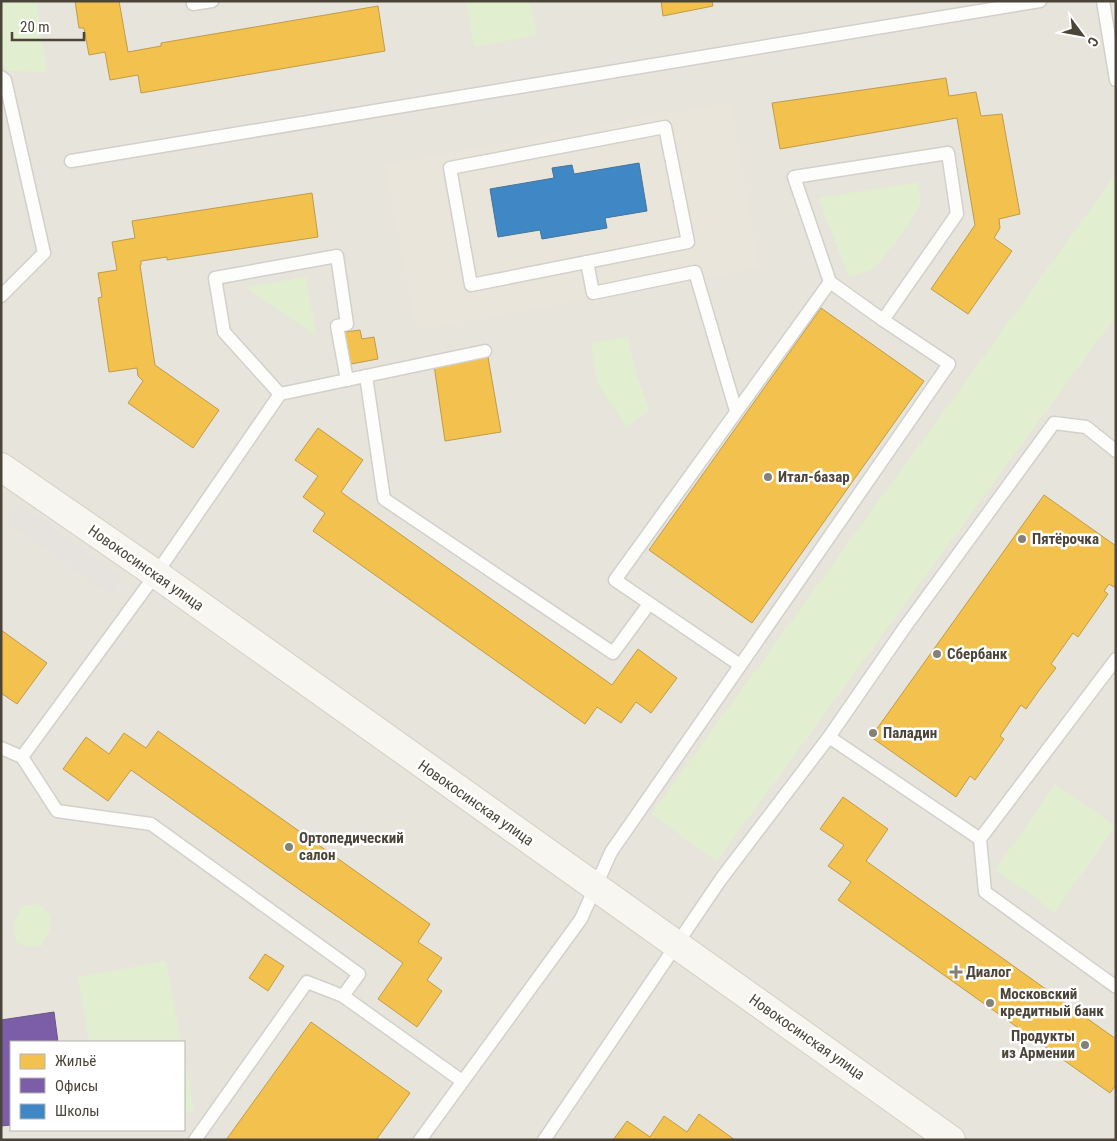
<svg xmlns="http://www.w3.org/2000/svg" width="1117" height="1141" viewBox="0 0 1117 1141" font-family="'Roboto Condensed',sans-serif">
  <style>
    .residential { fill: #e7e4dc; fill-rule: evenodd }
    .education { fill: #eae5da }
    .green { fill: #e1eecf }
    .parking { fill: #e6e3df }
    .homes { fill: #f2c14e; stroke: #c09c48 }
    .offices { fill: #7b5ea7; stroke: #6d5686 }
    .schools { fill: #3f88c5; stroke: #43749b }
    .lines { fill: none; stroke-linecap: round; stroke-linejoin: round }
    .lane-casing { stroke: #d2d0cb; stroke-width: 15 }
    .secondary-casing { stroke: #d3cfc5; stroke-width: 30 }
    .lane { stroke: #fdfdfc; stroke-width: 12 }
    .secondary { stroke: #f7f6f1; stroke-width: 28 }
    .poi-dot { fill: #868178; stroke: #fff; stroke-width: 2 }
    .labels { text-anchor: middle; stroke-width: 5; stroke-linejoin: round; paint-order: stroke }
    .poi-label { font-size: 15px; font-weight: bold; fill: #4b4439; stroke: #fff; text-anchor: start }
    .street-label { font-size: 15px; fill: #4b4439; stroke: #fff }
  </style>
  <rect width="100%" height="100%" fill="#f4f2ee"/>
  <path class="residential" d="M1,1H1116V1140H1ZM11,1042H184V1130H11Z"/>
  <path class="education" d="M731,102L759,267L706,278L709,297L694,301L689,281L416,330L385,165Z"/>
  <g class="green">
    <path d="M1,1H37L47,72L9,71L1,65Z"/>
    <path d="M466,1H530L537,35L474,47Z"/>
    <path d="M1116,174V316L717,861L651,814Z"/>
    <path d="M919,182L921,203L907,228L874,269L849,277L818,198Z"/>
    <path d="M306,277L316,336L245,287Z"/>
    <path d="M628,337L636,373L649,410L626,427L597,383L591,343Z"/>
    <path d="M1055,784L1115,826L1055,912L995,870Z"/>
    <path d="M39,904L51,915L50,929L42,946H24L16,942L14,924L21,906Z"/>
    <path d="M166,961L181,1042H89L78,977Z"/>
    <path d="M184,1056L194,1111L184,1113Z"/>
  </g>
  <path class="parking" d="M18,504L122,577L110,594L6,522Z"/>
  <g class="homes">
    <path d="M75,1H119L128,52L161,46V43L378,6L385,51L141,93L138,75L110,80L105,52L89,55L84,28H79Z"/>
    <path d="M661,1H712L713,6L663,16Z"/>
    <path d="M946,78L949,96L976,92L981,116L1002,114L1020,214L999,219L1000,228L994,238L1012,251L968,314L931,289L975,225L957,118L780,149L772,103Z"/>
    <path d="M312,193L318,237L167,260V257L141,261V265H140L155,365L219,410L193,448L128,403L143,381L138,376L137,368L109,372L98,298L102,297L98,273L117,270L112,242L135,238L132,221Z"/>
    <path d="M821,308L924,381L752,623L649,550Z"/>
    <path d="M360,330L362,339L374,337L378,359L351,364L345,332Z"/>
    <path d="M488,357L501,432L445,441L434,365Z"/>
    <path d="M318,428L363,460L341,492L612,685L638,649L677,678L651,713L636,702L621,723L597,707L585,724L313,531L325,513L303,497L318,476L295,460Z"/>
    <path d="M1044,495L1116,546V588L1109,584L1104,591L1108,594L1078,637L1073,633L1051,664L1056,668L1040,689L1026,709L1021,705L1000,736L1004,739L975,780L970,776L956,797L871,737Z"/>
    <path d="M1,630L47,663L17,704L1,693Z"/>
    <path d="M158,731L430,924L418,942L442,958L427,980L442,991L417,1027L378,999L403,963L131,770L108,801L63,769L86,737L109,754L124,733L146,748Z"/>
    <path d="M843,797L888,829L866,861L1116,1039V1085L1110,1093L838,900L851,882L828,866L844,845L820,829Z"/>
    <path d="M265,954L284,966L268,991L249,978Z"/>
    <path d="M311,1022L410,1093L376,1140H226Z"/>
    <path d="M699,1114L735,1140H613L627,1121L650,1137L664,1116L687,1132Z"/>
  </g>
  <path class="offices" d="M54,1012L58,1042H11V1125L1,1126V1020Z"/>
  <path class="schools" d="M639,163L647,211L605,218L607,228L542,239L540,230L498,237L490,189L554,178L552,168L572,165L574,174Z"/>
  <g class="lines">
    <g class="lane-casing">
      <g id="lane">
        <path d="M193,1V4L212,1"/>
        <path d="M1103,1L1116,80"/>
        <path d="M1,77L5,80L44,253L1,296"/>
        <path d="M665,127L688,242L471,285L450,168Z"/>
        <path d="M71,161L1040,1"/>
        <path d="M587,262L593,293L695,272L736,411"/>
        <path d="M366,376L384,499L613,653L649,604"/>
        <path d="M280,394L224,332L215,278L337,256L347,324L337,326L347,380"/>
        <path d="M1116,659L980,839L985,892L1116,987"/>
        <path d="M740,665L615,580L830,282"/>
        <path d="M829,737L980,839"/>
        <path d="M1,748L22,757L57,811L151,824L359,974L343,996L462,1081"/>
        <path d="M22,757L156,574L280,394L485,351"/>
        <path d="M195,1140L307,982L343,996"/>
        <path d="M420,1140L581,919L611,852L949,364L883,320L957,214L948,153L794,177L830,282L883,320"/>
        <path d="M544,1140L721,879L829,737L905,627L1054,423L1086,427L1116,451"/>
      </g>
    </g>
    <g class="secondary-casing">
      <path id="secondary" d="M1,467L156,574L951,1140"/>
    </g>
    <use href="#lane" class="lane"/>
    <use href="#secondary" class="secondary"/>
  </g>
  <g class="poi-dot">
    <circle cx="768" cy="477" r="5"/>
    <circle cx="1022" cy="539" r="5"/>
    <circle cx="937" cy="654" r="5"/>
    <circle cx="873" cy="733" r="5"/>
    <circle cx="289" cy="847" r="5"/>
    <path d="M953.5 964.5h5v5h5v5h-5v5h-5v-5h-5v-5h5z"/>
    <circle cx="990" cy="1003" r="5"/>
    <circle cx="1085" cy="1045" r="5"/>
  </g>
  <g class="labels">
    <g class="poi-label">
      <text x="778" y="482">Итал-базар</text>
      <text x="1032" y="544">Пятёрочка</text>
      <text x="947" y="659">Сбербанк</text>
      <text x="883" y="738">Паладин</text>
      <text x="299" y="843">Ортопедический<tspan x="299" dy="17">салон</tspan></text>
      <text x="966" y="977">Диалог</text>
      <text x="1000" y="999">Московский<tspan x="1000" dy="17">кредитный банк</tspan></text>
      <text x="1075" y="1041" text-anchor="end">Продукты<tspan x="1075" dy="17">из Армении</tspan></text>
    </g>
    <g class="street-label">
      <text transform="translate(146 568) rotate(35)" y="5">Новокосинская улица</text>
      <text transform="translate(476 803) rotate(35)" y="5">Новокосинская улица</text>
      <text transform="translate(807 1037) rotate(35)" y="5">Новокосинская улица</text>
    </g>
  </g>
  <rect width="1117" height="1141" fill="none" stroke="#4b4439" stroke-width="5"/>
  <rect x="10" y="1041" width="175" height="90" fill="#ffffff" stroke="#b7b4b0"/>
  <rect x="20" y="1054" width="25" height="15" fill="#f2c14e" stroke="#b7b4b0"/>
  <text x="55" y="1066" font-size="15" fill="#4b4439">Жильё</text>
  <rect x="20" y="1078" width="25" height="15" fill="#7b5ea7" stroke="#b7b4b0"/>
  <text x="55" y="1091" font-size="15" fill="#4b4439">Офисы</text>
  <rect x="20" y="1104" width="25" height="15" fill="#3f88c5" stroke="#b7b4b0"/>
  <text x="55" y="1116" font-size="15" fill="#4b4439">Школы</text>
  <g transform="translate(1082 35) rotate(122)" stroke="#ffffff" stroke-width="4" paint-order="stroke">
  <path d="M0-4L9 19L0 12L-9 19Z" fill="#4b4439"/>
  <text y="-8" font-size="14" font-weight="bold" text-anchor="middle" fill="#4b4439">С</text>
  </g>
  <path d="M12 32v8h72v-8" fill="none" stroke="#4b4439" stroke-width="2.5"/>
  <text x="20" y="32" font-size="15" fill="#4b4439" stroke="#ffffff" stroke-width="4" paint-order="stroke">20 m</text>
</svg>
